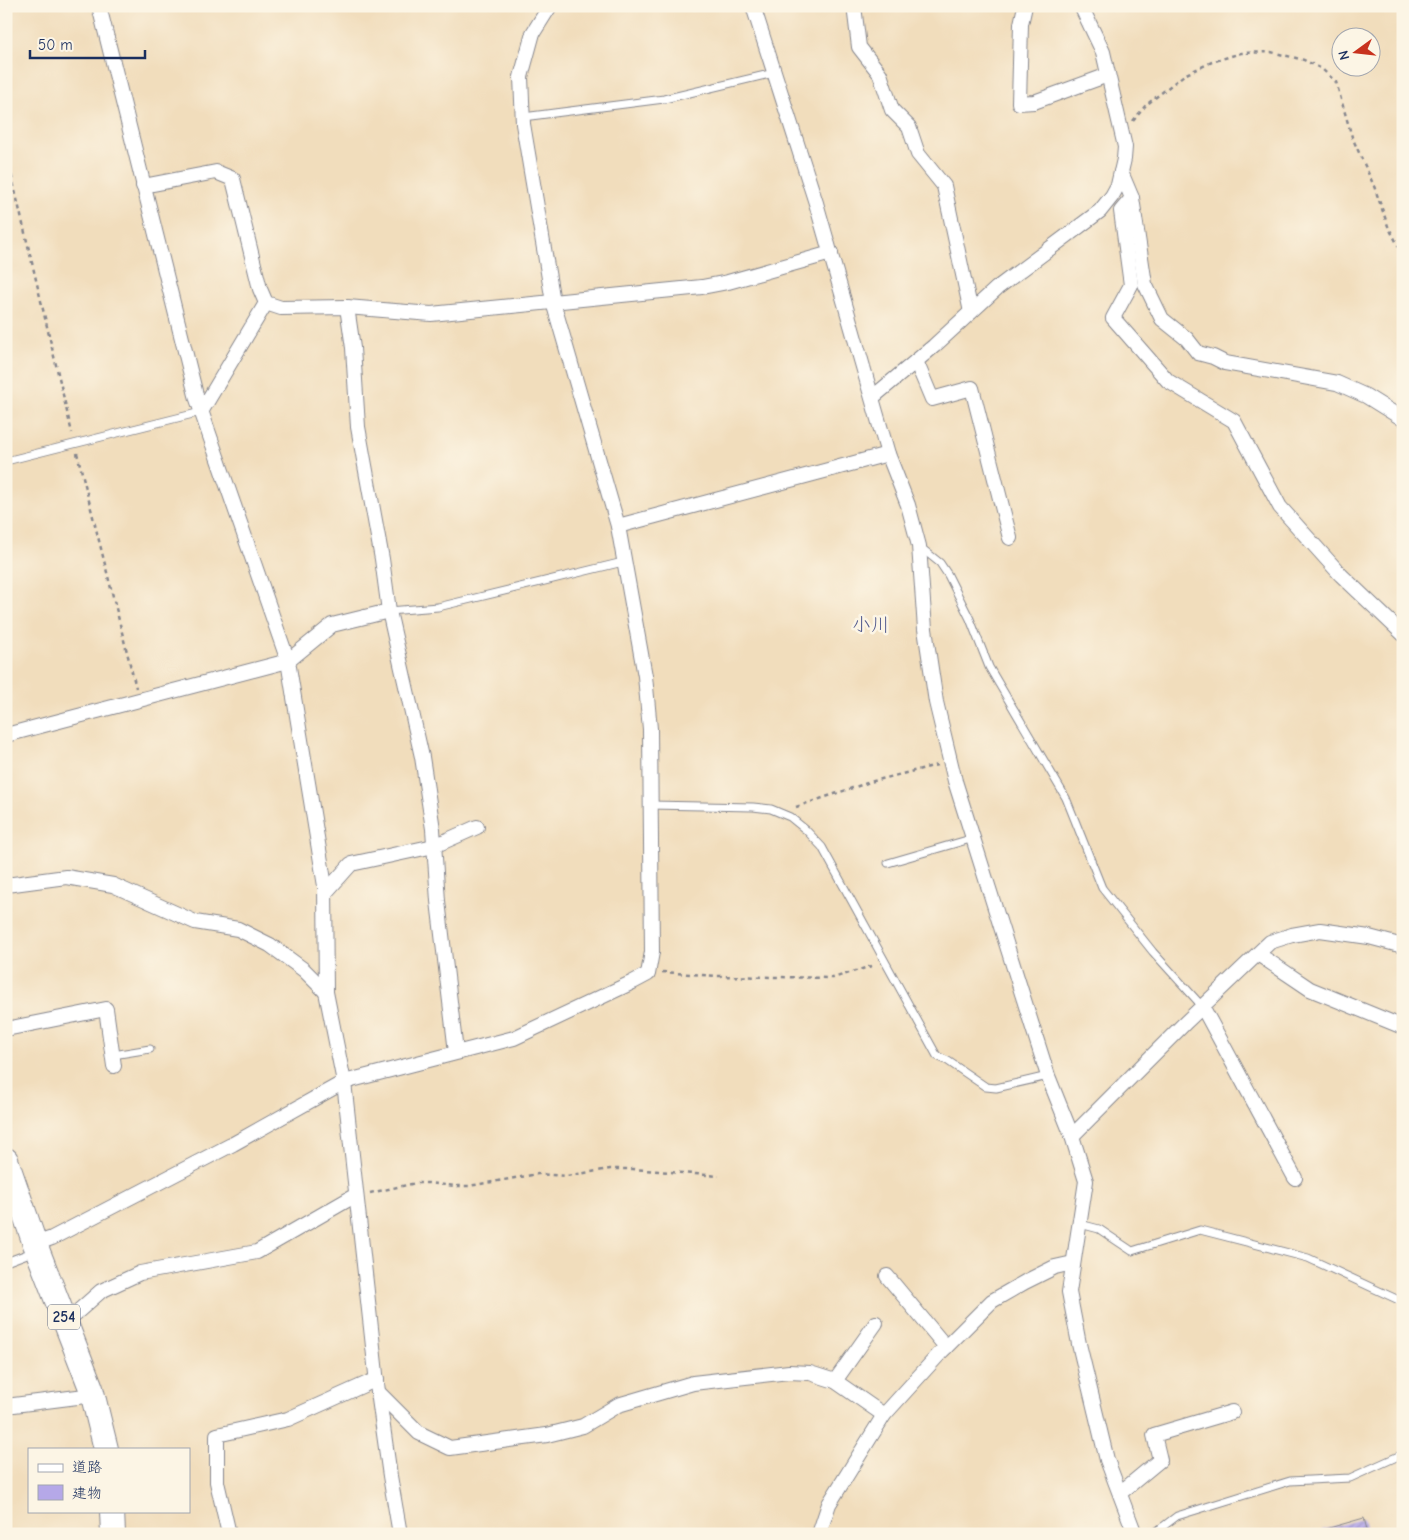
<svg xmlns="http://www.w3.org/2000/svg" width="1409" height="1540" viewBox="0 0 1409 1540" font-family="'Comic Neue','Klee One',sans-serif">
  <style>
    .building { fill: url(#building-hatch) }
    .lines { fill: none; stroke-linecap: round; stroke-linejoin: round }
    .service-casing { stroke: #86868d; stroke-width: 9 }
    .minor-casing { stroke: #86868d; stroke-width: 16 }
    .trunk-casing { stroke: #86868d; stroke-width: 26 }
    .path { stroke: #86868d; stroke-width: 2.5; stroke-dasharray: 4 4; stroke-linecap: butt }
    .service { stroke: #fff; stroke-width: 7 }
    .minor { stroke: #fff; stroke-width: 14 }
    .trunk { stroke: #fff; stroke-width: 24 }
    .labels { text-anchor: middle; stroke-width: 5; stroke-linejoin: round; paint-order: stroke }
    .shield { fill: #fcf5e5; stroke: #5e6a86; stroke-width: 1 }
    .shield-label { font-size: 15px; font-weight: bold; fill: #1b2f5e }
    .quarter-label { font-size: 19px; fill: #51598e; stroke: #fcf5e5 }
  </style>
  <defs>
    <pattern id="building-hatch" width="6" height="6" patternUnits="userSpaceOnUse" patternTransform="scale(1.25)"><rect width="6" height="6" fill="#b5a8e8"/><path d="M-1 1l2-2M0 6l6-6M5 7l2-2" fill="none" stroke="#9289bf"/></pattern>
  </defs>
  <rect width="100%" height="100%" fill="#fcf5e5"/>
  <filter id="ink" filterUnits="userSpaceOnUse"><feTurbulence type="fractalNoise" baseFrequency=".02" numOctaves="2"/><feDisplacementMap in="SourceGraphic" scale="10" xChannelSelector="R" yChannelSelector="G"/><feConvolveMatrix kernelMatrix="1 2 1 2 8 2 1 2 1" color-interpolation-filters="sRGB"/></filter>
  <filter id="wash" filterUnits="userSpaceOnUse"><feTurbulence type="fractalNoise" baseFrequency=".0096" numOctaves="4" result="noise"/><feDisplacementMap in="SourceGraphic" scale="20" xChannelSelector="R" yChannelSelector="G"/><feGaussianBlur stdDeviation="1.12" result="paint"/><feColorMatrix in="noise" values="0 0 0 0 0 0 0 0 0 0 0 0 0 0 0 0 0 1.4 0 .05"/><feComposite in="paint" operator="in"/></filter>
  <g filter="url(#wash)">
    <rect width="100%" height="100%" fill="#f1ddbc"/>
    <g id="blocks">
      <path class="building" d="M1364,1518L1368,1534H1322V1530Z"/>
    </g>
  </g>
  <g filter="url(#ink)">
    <use href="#blocks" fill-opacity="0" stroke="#86868d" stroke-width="1"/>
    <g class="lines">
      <g class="service-casing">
        <g id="service">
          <path d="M523,117L664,99L774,73"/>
          <path d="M6,461L201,412"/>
          <path d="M920,547L940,563L948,575L970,619L989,667L1066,798L1102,888L1153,952L1202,1006"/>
          <path d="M389,611L438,607L623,562"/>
          <path d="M650,805L753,807L771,809L790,817L806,830L822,847L937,1056L948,1061L986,1087L996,1088L1048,1076"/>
          <path d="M888,863L974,838"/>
          <path d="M113,1055L150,1049"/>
          <path d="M1080,1224L1099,1229L1132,1251L1200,1230L1308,1258L1403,1302"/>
          <path d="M6,1262L35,1251"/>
          <path d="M1153,1534L1177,1516L1290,1481L1350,1478L1403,1454"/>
        </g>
      </g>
      <g class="minor-casing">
        <g id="minor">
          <path d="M99,6L197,399L288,661L325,886L326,992L344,1082L378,1392L390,1476L400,1534"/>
          <path d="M753,6L816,203L888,454L908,505L919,546L925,629L936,702L955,781L1048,1076L1072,1136L1086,1181L1069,1292L1079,1344L1107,1460L1135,1534"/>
          <path d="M854,6L859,47L880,74L892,110L909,127L918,154L944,186L971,312"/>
          <path d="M1025,6L1021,24L1019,103L1034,102L1108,75"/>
          <path d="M1121,172L1132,198L1145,284L1162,319L1187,339L1198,353L1213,357L1225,363L1337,383L1366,396L1403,419"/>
          <path d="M143,186L216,172L233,179L260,289L266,303L281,308L347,307L431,314L702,287L728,282L831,253"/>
          <path d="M1132,198L1121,211L1131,285L1113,318L1168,381L1234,421L1280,507L1341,575L1403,634"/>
          <path d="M347,307L353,348L358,427L382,559L389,611L422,757L433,829L438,901L456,1052"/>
          <path d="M916,361L932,399L972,388L1010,538"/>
          <path d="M873,397L934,346L997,288L1100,211L1112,196L1118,185L1124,159L1125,147L1103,52L1081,6"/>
          <path d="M201,412L266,303"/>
          <path d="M618,526L888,454"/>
          <path d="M6,735L288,661L332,625L389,611"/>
          <path d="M6,885L66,877L113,885L195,922L238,929L270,945L304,970L326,992"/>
          <path d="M326,892L351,864L434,846L477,827"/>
          <path d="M1258,954L1310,989L1403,1027"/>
          <path d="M1202,1006L1295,1178"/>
          <path d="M6,1029L106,1009L114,1066"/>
          <path d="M1072,1136L1184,1024L1270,942L1292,935L1320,930L1369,937L1403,946"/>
          <path d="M35,1244L52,1238L233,1144L344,1082L514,1038L633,982L648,974L652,952L650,729L645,676L618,526L553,302L523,124L521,77L533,33L550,6"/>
          <path d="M887,1276L946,1347"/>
          <path d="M66,1322L101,1291L140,1273L257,1252L356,1195"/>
          <path d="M835,1381L876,1323"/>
          <path d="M378,1392L419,1433L450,1448L547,1435L583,1426L618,1405L693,1383L789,1372L810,1373L835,1381L884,1415"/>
          <path d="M6,1406L93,1395"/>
          <path d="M1120,1493L1160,1460L1154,1435L1232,1412"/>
          <path d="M229,1534L217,1482V1435L288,1419L377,1379"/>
          <path d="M819,1534L829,1504L884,1415L942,1351L992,1301L1025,1282L1055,1267L1073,1263"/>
        </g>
      </g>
      <g class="trunk-casing">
        <g id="trunk">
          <path d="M6,1160L35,1244L91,1388L106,1449"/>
          <path d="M112,1511L113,1534"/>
        </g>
      </g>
      <g class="path">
        <path d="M1133,121L1146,105L1184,75L1212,62L1241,53L1271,52L1304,60L1322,69L1336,82L1352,137L1374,186L1388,226L1400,249L1403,250"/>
        <path d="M6,152L72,433"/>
        <path d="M77,453L136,688"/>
        <path d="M796,807L870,782L937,765"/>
        <path d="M662,972L717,976L833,978L875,965"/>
        <path d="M370,1193L416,1183H428L455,1186H469L538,1174L566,1176L610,1169H633L719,1176"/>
      </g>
      <use href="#service" class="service"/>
      <use href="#minor" class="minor"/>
      <use href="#trunk" class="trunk"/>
    </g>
  </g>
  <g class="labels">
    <rect class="shield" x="48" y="1304.5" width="32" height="25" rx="4"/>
    <g class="shield-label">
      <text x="64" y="1322">254</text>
    </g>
    <g class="quarter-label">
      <text x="871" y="631">小川</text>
    </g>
  </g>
  <rect width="1409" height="1540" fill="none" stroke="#fcf5e5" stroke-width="25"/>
  <rect x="28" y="1448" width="162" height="65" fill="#fcf5e5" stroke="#a2a6af"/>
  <rect x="38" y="1464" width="25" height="8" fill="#ffffff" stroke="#a2a6af"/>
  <text x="72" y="1472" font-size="15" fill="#1b2f5e">道路</text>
  <rect x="38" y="1485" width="25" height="15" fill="#b5a8e8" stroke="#a2a6af"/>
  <text x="72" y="1498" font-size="15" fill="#1b2f5e">建物</text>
  <g transform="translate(1356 52) rotate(255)"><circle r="24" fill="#fcf5e5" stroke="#a2a6af"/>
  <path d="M0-4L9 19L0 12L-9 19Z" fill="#c8321e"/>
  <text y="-8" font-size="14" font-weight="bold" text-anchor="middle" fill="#1b2f5e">N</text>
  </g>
  <path d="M30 50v8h115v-8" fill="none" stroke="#1b2f5e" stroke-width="2.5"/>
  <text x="38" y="50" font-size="15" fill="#1b2f5e" stroke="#fcf5e5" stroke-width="4" paint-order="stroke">50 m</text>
</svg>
